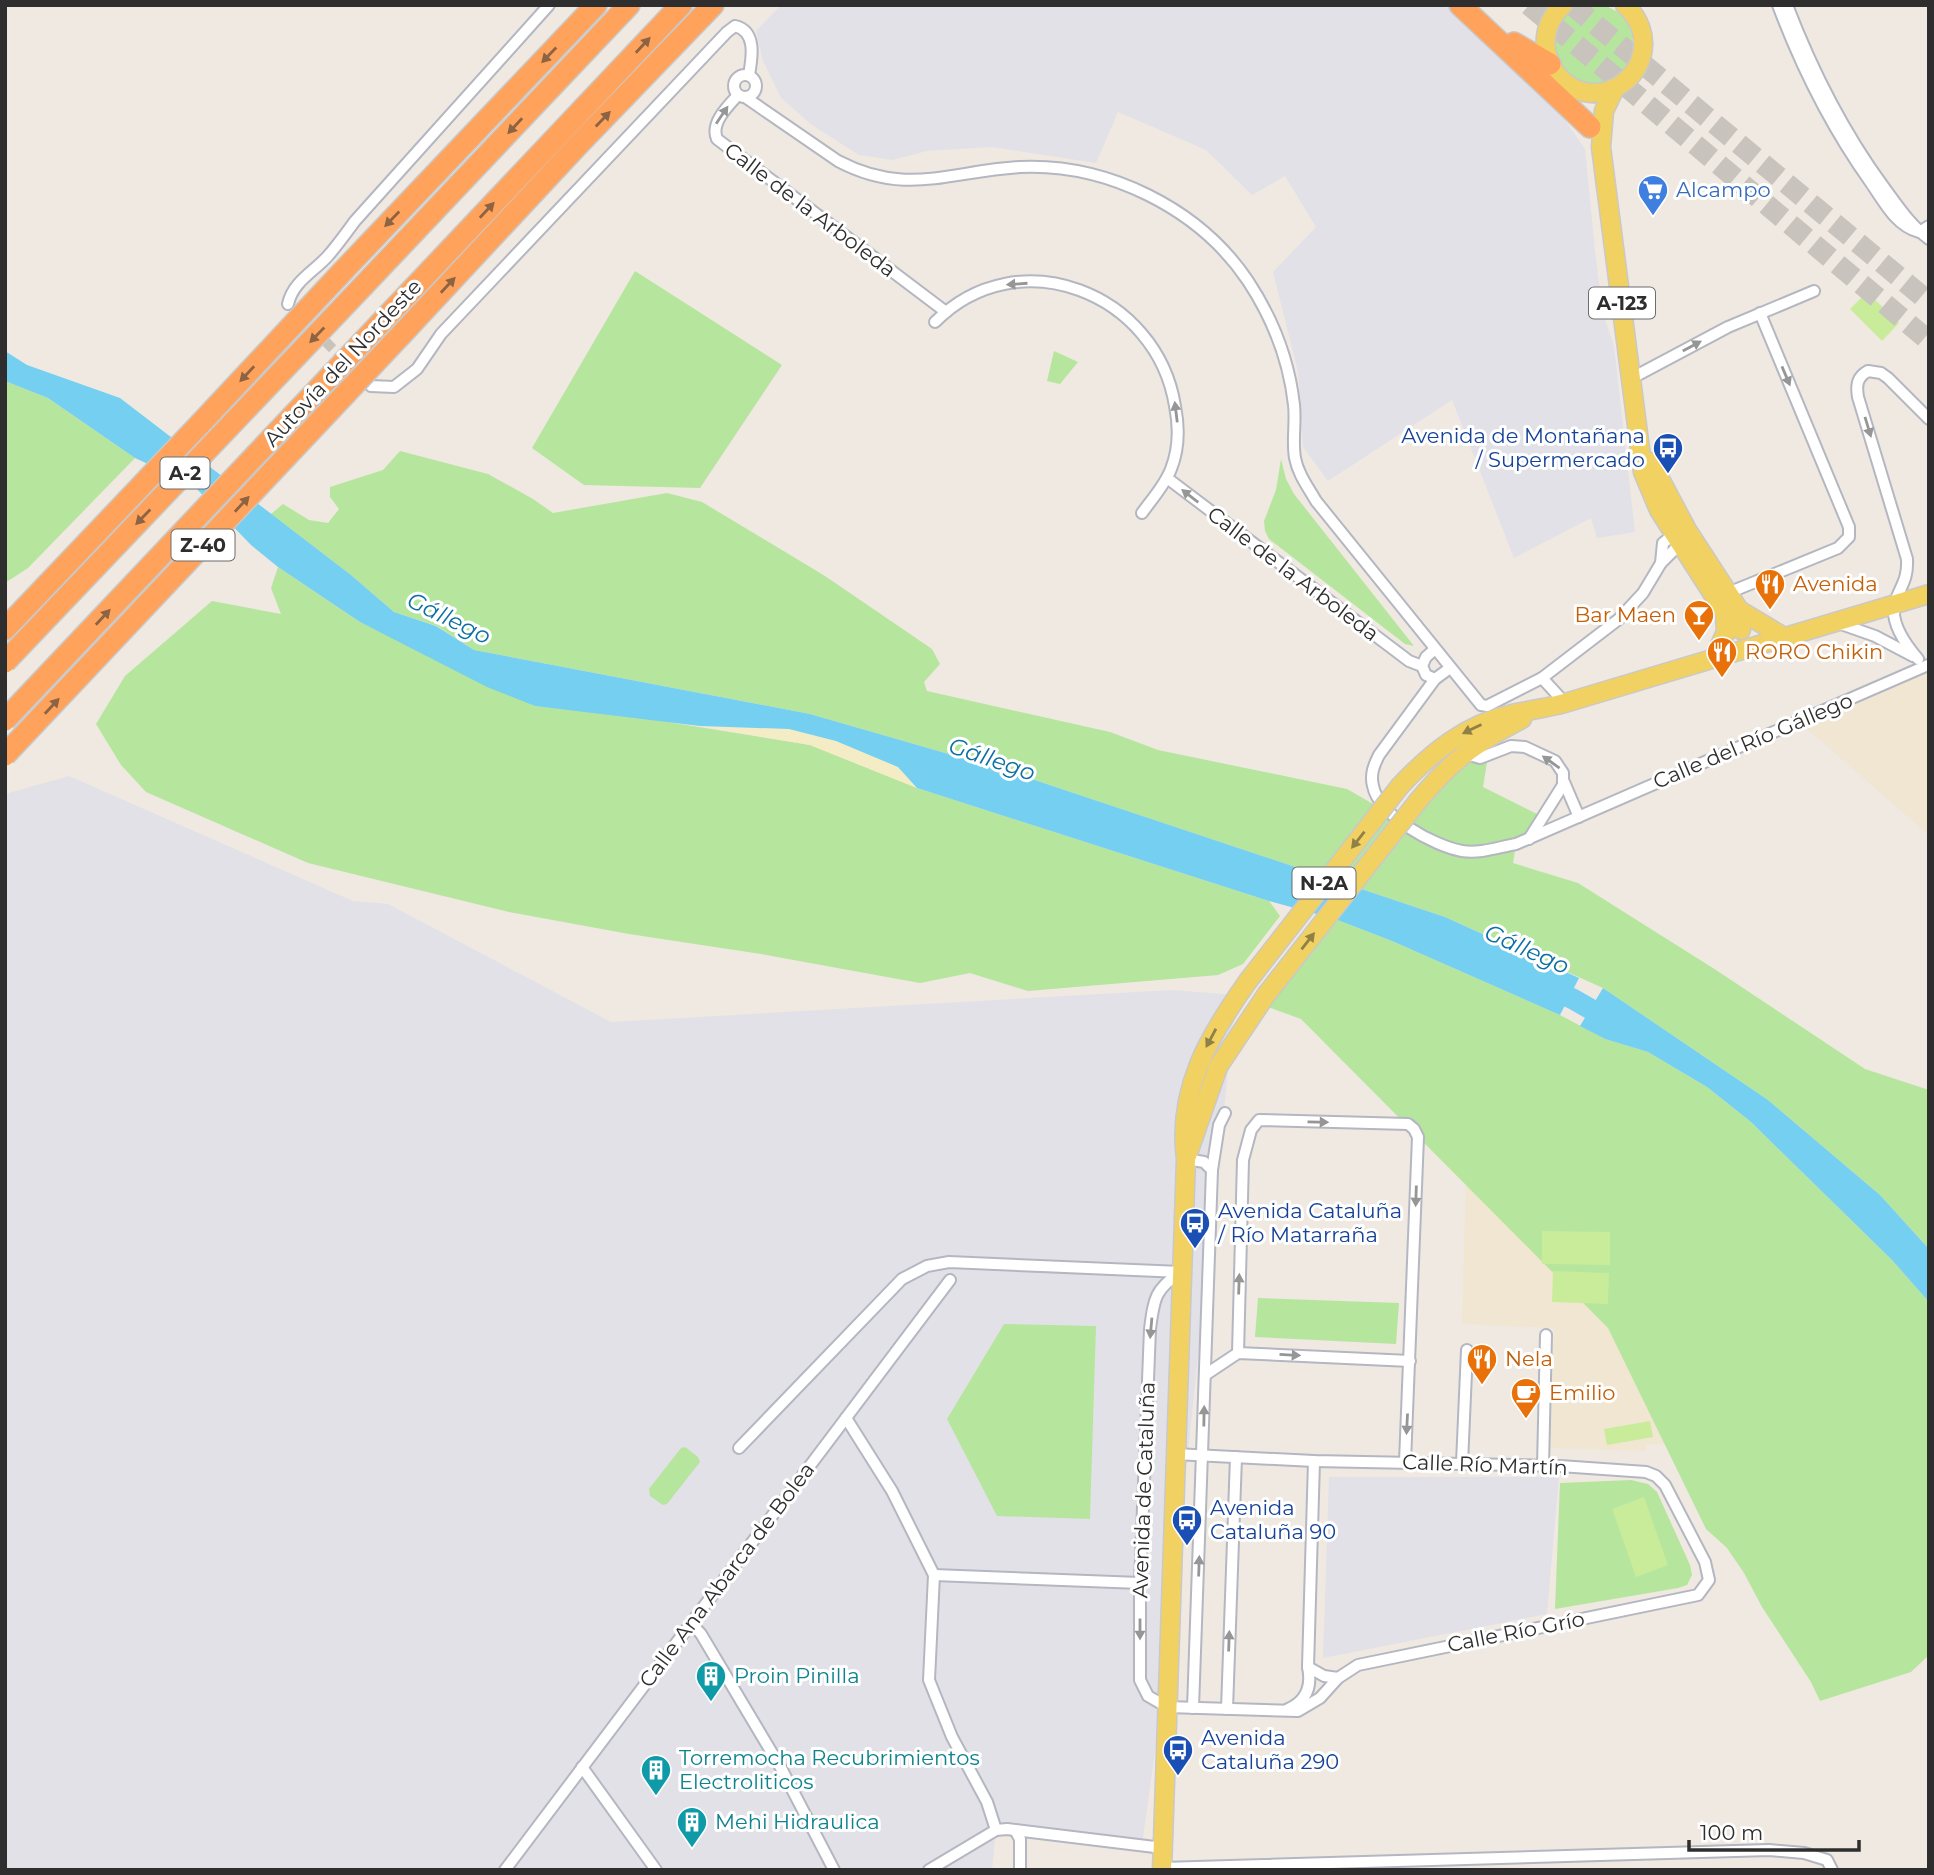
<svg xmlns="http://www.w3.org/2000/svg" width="1934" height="1875" viewBox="0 0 1934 1875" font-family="Montserrat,sans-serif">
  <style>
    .industrial { fill: #e3e1e8 }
    .education { fill: #f0e6d1 }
    .green { fill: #b6e59e }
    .sand { fill: #f3ecc5 }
    .pitch { fill: #c9ec9a }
    .water { fill: #75cff0 }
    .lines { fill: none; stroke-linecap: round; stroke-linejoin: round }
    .river { stroke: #75cff0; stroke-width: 21 }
    .minor-tunnel { stroke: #c8c4bd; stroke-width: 10; stroke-dasharray: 10 5; stroke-linecap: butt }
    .motorway-tunnel { stroke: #c8c4bd; stroke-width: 21; stroke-dasharray: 21 10; stroke-linecap: butt }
    .minor-casing { stroke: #b4b7c1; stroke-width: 14 }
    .primary-casing { stroke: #c9c9c9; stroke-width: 21 }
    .motorway-casing { stroke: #c9c9c9; stroke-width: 24 }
    .minor { stroke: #fff; stroke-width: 10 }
    .primary { stroke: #f2d163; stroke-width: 18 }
    .motorway { stroke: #ffa35c; stroke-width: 21 }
    .primary-bridge-casing { stroke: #c9c9c9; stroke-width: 21; stroke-linecap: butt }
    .motorway-bridge-casing { stroke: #c9c9c9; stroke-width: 24; stroke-linecap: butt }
    .primary-bridge { stroke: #f2d163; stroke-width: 18 }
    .motorway-bridge { stroke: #ffa35c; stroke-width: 21 }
    .oneway { fill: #8c6343 }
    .oneway2 { fill: #969696 }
    .oneway3 { fill: #908048 }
    .labels { text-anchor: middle; stroke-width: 6; stroke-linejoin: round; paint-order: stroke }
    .shield { fill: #fff; stroke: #6d6d6d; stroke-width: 2 }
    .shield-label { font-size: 19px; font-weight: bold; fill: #2e2e2e }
    .shop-label { font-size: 21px; fill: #366cbe; stroke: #fff; text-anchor: start }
    .street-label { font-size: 21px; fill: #2e2e2e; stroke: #fff }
    .transit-label { font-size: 21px; fill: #164399; stroke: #fff; text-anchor: start }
    .food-label { font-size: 21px; fill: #c56008; stroke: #fff; text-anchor: start }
    .culture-label { font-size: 21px; fill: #0d838f; stroke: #fff; text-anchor: start }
    .water-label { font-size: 23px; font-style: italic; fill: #0d6fa3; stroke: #fff }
  </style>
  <rect width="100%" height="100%" fill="#efe9e1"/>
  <g class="industrial">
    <path d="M781,5H1444L1549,97L1585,149L1595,251L1603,314L1614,346L1635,532L1597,538L1591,518L1514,558L1452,400L1328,481L1303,447L1298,372L1273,272L1316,227L1285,176L1252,195L1206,150L1118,112L1096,163L991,147L927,151L892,160L859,155L812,125L781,98L763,61L756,31Z"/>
    <path d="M69,776L353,901L388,904L611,1022L1171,990L1236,995L1161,1709L1142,1845L996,1830L992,1870H5V794Z"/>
    <path d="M1329,1477H1559L1547,1614L1323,1658Z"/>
  </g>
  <g class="education">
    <path d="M1929,672V835L1805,727Z"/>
    <path d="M1466,1178L1602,1315L1666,1444L1646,1445V1451L1550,1448L1554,1328L1462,1324Z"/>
  </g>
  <g class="green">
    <circle cx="1593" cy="44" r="40"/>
    <path d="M635,271L782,365L700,488L584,485L532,448Z"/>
    <path d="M1054,351L1078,362L1060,384L1047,381Z"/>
    <path d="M5,381L48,398L135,458L28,568L5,583Z"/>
    <path d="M400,451L488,474L533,499L553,513L667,493L702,502L825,576L932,649L940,664L924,682L927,691L1110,732L1158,750L1347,789L1408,824L1454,770L1484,748L1488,756L1483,787L1543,817L1516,844L1513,863L1578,883L1716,970L1865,1069L1929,1090V1249L1880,1195L1768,1100L1603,988L1445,917L1011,772L810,714L474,650L437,626L394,612L351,575L271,514L283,504L309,520L328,523L339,509L330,497V487L383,470Z"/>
    <path d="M1281,459L1286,479L1294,494L1414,646L1405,644L1269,539L1265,531L1264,521L1276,490Z"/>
    <path d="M278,567L360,622L535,706L631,716L810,745L917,788L1269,901L1280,916L1243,964L1218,975L1028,991L970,973L920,983L761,954L629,934L509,912L308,863L146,792L121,765L96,724L125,676L212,601L281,614L271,588Z"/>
    <path d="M1335,919L1392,941L1560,1015L1605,1039L1648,1052L1707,1087L1751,1122L1892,1260L1929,1302V1655L1911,1672L1820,1701L1811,1682L1762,1607L1744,1573L1727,1548L1706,1529L1608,1328L1301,1019L1265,1006Z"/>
    <path d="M1258,1298L1399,1303L1396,1344L1255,1337Z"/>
    <path d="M1004,1324L1096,1326L1090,1519L997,1516L947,1419Z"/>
    <path d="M685,1447L698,1457L700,1462L667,1504L663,1505L650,1496L649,1489L681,1448Z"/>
    <path d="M1631,1480L1648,1484L1657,1492L1690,1565L1692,1575L1687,1585L1678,1588L1555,1609L1560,1483Z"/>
  </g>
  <path class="sand" d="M700,726L789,729L836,741L898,767L917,788L810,745Z"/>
  <g class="pitch">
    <path d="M1867,292L1899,323L1882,341L1850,309Z"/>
    <path d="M1542,1231L1610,1232V1265L1542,1264Z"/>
    <path d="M1553,1271L1609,1273L1608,1304L1552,1302Z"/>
    <path d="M1650,1421L1653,1437L1607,1445L1604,1429Z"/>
    <path d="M1644,1497L1668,1565L1636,1577L1612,1509Z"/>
  </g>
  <g class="water">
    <path d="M5,351L27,365L120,398L351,575L394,612L436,626L474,650L810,714L1011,772L1445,917L1579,978L1560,1015L1392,941L1335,919L1269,901L917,788L898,767L836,741L789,729L700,726L535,706L487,687L360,622L278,567L251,545L193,485L135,458L48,398L5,381Z"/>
    <path d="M1603,988L1768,1100L1880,1195L1929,1249V1302L1892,1260L1751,1122L1707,1087L1648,1052L1605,1039L1580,1026Z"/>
  </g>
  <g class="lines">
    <path class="river" d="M1544,986L1573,999L1615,1023"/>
    <path class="minor-tunnel" d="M315,331L363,379"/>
    <g class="motorway-tunnel">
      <path d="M1529,5L1929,341"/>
      <path d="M1572,5L1929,302"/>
    </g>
    <g class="minor-casing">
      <g id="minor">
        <path d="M1778,5C1802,69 1831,127 1871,183C1884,202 1896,226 1919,232L1929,226"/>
        <path d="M1787,5C1812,70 1842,130 1883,186C1897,205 1910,225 1929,239"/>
        <circle cx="745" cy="86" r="11"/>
        <path d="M738,95C728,106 710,123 717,139L946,312"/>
        <path d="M745,97L838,161C906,197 950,171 1020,167C1107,163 1199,208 1248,281C1273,319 1289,360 1294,405C1296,422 1292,441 1295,458C1298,474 1308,487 1316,501L1481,705L1487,706L1542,678L1619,619L1643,593L1661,563L1682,542"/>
        <path d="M288,304C293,282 312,273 327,257C337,246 346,233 355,221L549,5"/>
        <path d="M935,322C1018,238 1157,293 1175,406C1179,426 1179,449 1171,469C1165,485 1152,499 1142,513"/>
        <path d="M1632,378L1728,327L1814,291"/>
        <path d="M371,386L394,387L417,369L441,334L727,32L735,26C757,31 752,58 749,75"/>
        <path d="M1167,478L1409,661L1422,666"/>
        <path d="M1661,563L1663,543L1677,532"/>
        <path d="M1728,593L1838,548L1849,537V527L1760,313"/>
        <path d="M1838,623L1875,636L1913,656"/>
        <path d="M1435,649L1426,657L1422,666L1426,675L1435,679"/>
        <path d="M1918,659C1906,645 1889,622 1895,602C1901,585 1908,580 1907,559L1858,397C1856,385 1857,377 1868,371L1881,373L1888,378L1929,419"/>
        <path d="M1450,668L1435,679L1379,755C1374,765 1370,774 1373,786C1379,816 1434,846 1462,851C1480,854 1499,847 1516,844L1928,665"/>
        <path d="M1542,678L1565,703"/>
        <path d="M1463,753L1480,758L1511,746L1525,747L1555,761L1563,773V785L1529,839"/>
        <path d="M1564,782L1579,817"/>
        <path d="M1186,1159L1204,1162L1212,1170"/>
        <path d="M1238,1353L1243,1160L1251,1130L1259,1120L1408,1124L1414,1129L1418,1137L1405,1462"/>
        <path d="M1205,1375L1238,1353L1410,1361"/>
        <path d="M846,1418L892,1491L934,1575L929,1680L952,1737L987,1802L996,1830"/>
        <path d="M739,1448L902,1279L927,1266L949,1262L1181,1272"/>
        <path d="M1175,1454L1314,1461L1560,1466L1646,1472L1656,1476L1665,1485L1705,1562L1709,1580L1698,1595L1358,1665L1338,1678L1320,1698L1298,1711L1167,1707L1148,1696L1140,1680V1583L1150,1329C1154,1298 1155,1289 1181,1272"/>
        <path d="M1462,1463L1467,1350"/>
        <path d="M1543,1466L1546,1335"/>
        <path d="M934,1575L1140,1583"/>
        <path d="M691,1623L701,1634L781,1768L834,1870"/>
        <path d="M1308,1667L1324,1676L1338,1678"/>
        <path d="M1193,1708L1212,1170L1219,1125L1225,1113"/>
        <path d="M1227,1709L1236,1457"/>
        <path d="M1288,1709C1307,1701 1312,1686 1308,1667L1314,1461"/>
        <path d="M582,1767L656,1870"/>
        <path d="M1015,1830L1020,1839V1870"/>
        <path d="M1162,1868L1769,1850L1804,1853L1827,1860L1832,1870"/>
        <path d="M505,1870L950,1280"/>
        <path d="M929,1870L996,1830L1007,1829L1163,1848"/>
      </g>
    </g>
    <g class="primary-casing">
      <g id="primary">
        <path d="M1563,5C1518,46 1569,117 1620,85C1631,78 1639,67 1642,54C1646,35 1639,18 1625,5"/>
        <path d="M1615,88L1604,111L1601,147L1643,472L1659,510L1725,613L1740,627"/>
        <path d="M1651,462L1687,530L1739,610L1741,630"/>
        <path d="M1739,610L1784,637"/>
        <path d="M1714,658L1726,632L1725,613"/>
        <path d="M1400,786C1431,753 1466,724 1512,714C1530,710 1547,708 1565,703L1929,594"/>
        <path d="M1418,801C1453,759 1474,744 1522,719"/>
        <path d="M1187,1156L1218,1067L1266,995"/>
        <path d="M1162,1870L1186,1159C1177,1089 1209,1036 1248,981"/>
      </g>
    </g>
    <g class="motorway-casing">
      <g id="motorway">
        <path d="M1460,5L1590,127"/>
        <path d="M1514,43L1550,64"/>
        <path d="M344,270L596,5"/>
        <path d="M364,285L629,5"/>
        <path d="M390,313L681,5"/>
        <path d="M401,335L577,146L713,5"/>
        <path d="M5,629L200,424"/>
      </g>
    </g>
    <use href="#minor" class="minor"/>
    <use href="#primary" class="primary"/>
    <use href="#motorway" class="motorway"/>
    <g class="primary-bridge-casing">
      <g id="primary-bridge">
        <path d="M1248,981L1400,786"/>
        <path d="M1266,995L1418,801"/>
      </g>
    </g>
    <g class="motorway-bridge-casing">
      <g id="motorway-bridge">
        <path d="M200,424L344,270"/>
        <path d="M5,662L364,285"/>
        <path d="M5,720L390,313"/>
        <path d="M5,755L401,335"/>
      </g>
    </g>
    <use href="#primary-bridge" class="primary-bridge"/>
    <use href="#motorway-bridge" class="motorway-bridge"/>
  </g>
  <defs><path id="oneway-solid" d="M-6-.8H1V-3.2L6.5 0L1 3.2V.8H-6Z" transform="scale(1.75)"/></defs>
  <g class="oneway">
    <use href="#oneway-solid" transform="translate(643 45) rotate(-47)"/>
    <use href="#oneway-solid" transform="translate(549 55) rotate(134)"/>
    <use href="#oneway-solid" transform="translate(603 119) rotate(-46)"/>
    <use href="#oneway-solid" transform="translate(515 126) rotate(133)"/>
    <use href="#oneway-solid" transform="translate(487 210) rotate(-47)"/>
    <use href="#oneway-solid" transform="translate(392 219) rotate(134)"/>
    <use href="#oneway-solid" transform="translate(448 285) rotate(-47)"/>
    <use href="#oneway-solid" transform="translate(317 335) rotate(134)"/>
    <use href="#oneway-solid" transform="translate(247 374) rotate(133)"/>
    <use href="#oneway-solid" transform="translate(242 504) rotate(-47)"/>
    <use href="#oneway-solid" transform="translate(143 517) rotate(134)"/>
    <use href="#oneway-solid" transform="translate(103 617) rotate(-47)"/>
    <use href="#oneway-solid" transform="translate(52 706) rotate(-47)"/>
  </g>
  <g class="oneway2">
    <use href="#oneway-solid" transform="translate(722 115) rotate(-56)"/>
    <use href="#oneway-solid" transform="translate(1017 284) rotate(176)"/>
    <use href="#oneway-solid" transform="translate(1692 346) rotate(-28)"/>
    <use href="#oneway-solid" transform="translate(1786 376) rotate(67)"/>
    <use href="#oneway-solid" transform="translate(1176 412) rotate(-97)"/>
    <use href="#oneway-solid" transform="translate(1868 427) rotate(73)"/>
    <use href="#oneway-solid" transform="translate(1190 496) rotate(-142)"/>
    <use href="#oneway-solid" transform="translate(1551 762) rotate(-145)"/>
    <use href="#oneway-solid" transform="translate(1318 1122) rotate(1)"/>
    <use href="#oneway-solid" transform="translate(1416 1196) rotate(92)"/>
    <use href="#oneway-solid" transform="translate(1239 1284) rotate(-88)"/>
    <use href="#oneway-solid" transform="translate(1151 1328) rotate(95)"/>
    <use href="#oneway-solid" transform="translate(1290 1355) rotate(3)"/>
    <use href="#oneway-solid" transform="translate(1204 1416) rotate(-89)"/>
    <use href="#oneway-solid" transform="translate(1407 1424) rotate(93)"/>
    <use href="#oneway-solid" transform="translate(1199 1566) rotate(-88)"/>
    <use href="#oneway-solid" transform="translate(1140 1629) rotate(90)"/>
    <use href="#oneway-solid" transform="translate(1229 1641) rotate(-88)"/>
  </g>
  <g class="oneway3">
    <use href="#oneway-solid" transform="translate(1472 729) rotate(154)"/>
    <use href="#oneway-solid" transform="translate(1358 840) rotate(128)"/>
    <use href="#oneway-solid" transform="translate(1308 941) rotate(-52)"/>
    <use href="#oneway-solid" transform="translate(1211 1038) rotate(118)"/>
  </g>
  <defs>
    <g id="supermarket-pin" transform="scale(1.575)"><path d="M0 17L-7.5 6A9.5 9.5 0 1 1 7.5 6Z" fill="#3f7fe0" stroke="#fff"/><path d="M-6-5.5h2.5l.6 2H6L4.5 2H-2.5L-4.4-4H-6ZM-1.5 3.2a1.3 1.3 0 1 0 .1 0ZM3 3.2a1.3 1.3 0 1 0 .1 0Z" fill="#fff"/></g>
    <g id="bus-pin" transform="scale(1.575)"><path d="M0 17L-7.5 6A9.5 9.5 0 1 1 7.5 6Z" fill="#1a4fb4" stroke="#fff"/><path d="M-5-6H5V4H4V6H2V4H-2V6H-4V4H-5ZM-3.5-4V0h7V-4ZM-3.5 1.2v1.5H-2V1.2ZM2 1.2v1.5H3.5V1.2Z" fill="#fff"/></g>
    <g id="restaurant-pin" transform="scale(1.575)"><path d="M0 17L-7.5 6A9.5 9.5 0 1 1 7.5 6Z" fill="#e8710a" stroke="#fff"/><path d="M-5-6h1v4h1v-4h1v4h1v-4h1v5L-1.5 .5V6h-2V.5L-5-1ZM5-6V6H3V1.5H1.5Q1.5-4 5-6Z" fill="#fff"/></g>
    <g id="bar-pin" transform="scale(1.575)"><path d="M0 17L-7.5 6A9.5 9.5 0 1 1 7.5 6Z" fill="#e8710a" stroke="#fff"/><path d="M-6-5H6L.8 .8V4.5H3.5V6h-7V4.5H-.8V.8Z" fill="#fff"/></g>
    <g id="cafe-pin" transform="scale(1.575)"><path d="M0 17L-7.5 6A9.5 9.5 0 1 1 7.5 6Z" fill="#e8710a" stroke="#fff"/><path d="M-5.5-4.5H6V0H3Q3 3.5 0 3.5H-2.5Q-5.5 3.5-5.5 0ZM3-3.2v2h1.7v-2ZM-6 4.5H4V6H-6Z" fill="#fff"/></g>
    <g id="building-pin" transform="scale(1.575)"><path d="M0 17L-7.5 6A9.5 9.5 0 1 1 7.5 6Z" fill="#0f9aa8" stroke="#fff"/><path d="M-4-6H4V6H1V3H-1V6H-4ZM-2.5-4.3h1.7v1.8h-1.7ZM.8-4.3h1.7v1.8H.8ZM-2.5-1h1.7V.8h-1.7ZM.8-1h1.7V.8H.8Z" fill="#fff"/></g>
  </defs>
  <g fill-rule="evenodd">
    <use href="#supermarket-pin" x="1653" y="190"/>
    <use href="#bus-pin" x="1668" y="448"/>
    <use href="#restaurant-pin" x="1770" y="584"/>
    <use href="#bar-pin" x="1699" y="615"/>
    <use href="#restaurant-pin" x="1722" y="652"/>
    <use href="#bus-pin" x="1195" y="1223"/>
    <use href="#restaurant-pin" x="1482" y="1359"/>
    <use href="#cafe-pin" x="1526" y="1393"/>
    <use href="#bus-pin" x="1187" y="1520"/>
    <use href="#building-pin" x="711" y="1676"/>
    <use href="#bus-pin" x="1178" y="1750"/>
    <use href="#building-pin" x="656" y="1770"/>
    <use href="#building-pin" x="692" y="1822"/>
  </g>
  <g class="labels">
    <g class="shield">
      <rect x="1589" y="287.5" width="66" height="31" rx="5"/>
      <rect x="160.5" y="457.5" width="49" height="31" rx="5"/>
      <rect x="171.5" y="529.5" width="63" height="31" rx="5"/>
      <rect x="1292.5" y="867.5" width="63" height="31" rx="5"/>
    </g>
    <g class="shield-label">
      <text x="1622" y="310">A-123</text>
      <text x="185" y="480">A-2</text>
      <text x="203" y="552">Z-40</text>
      <text x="1324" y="890">N-2A</text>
    </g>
    <g class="shop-label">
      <text x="1676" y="197">Alcampo</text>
    </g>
    <g class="street-label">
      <text transform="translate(810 210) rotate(37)" y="7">Calle de la Arboleda</text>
      <text transform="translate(343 363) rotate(-47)" y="7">Autovía del Nordeste</text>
      <text transform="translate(1293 574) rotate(37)" y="7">Calle de la Arboleda</text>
      <text transform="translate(1753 741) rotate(-23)" y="7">Calle del Río Gállego</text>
      <text transform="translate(1485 1465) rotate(2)" y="7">Calle Río Martín</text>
      <text transform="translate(1144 1490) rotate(-88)" y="7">Avenida de Cataluña</text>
      <text transform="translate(727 1575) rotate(-53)" y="7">Calle Ana Abarca de Bolea</text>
      <text transform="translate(1516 1632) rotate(-11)" y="7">Calle Río Grío</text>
    </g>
    <g class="transit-label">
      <text x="1645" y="443" text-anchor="end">Avenida de Montañana<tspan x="1645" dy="24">/ Supermercado</tspan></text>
      <text x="1218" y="1218">Avenida Cataluña<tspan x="1218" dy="24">/ Río Matarraña</tspan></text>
      <text x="1210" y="1515">Avenida<tspan x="1210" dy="24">Cataluña 90</tspan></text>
      <text x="1201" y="1745">Avenida<tspan x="1201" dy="24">Cataluña 290</tspan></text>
    </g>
    <g class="food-label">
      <text x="1793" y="591">Avenida</text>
      <text x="1676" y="622" text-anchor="end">Bar Maen</text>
      <text x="1745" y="659">RORO Chikin</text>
      <text x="1505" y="1366">Nela</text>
      <text x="1549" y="1400">Emilio</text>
    </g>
    <g class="culture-label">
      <text x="734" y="1683">Proin Pinilla</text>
      <text x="679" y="1765">Torremocha Recubrimientos<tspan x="679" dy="24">Electroliticos</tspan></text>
      <text x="715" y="1829">Mehi Hidraulica</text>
    </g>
    <g class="water-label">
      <text transform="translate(449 618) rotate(26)" y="8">Gállego</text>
      <text transform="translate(992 759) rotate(19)" y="8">Gállego</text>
      <text transform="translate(1527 949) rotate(24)" y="8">Gállego</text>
    </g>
  </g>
  <rect width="1934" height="1875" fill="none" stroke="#2e2e2e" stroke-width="14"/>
  <path d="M1689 1840v10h170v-10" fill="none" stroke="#2e2e2e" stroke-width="3.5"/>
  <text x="1700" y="1840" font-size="21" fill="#2e2e2e" stroke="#ffffff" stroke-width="5" paint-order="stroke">100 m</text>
</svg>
